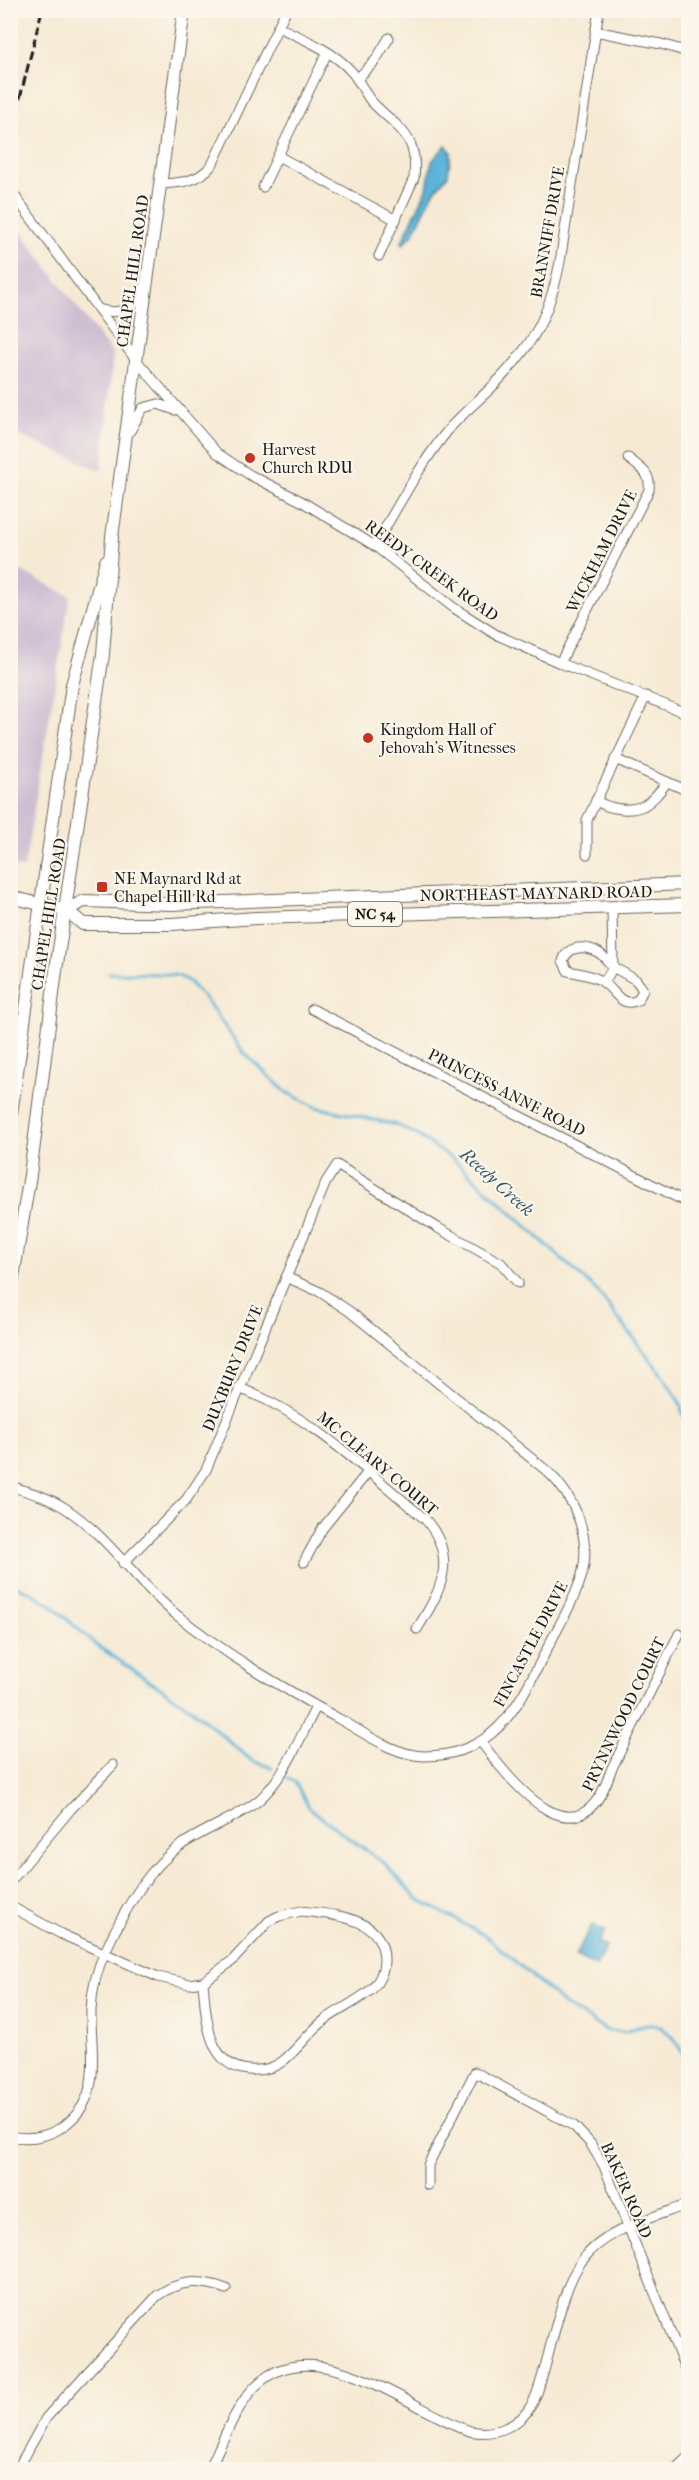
<svg xmlns="http://www.w3.org/2000/svg" width="699" height="2480" viewBox="0 0 699 2480" font-family="'IM FELL French Canon',serif">
  <style>
    .industrial { fill: #cebed2 }
    .water { fill: #5cb4d9; stroke: #3c687a; stroke-width: 1.5 }
    .lines { fill: none; stroke-linecap: round; stroke-linejoin: round }
    .stream { stroke: #5cb4d9; stroke-width: 3 }
    .minor-casing { stroke: #68645c; stroke-width: 11 }
    .major-casing { stroke: #68645c; stroke-width: 14 }
    .minor { stroke: #fff; stroke-width: 9 }
    .major { stroke: #fff; stroke-width: 12 }
    .rail { stroke: #1c1c1c; stroke-width: 3; stroke-dasharray: 9 4.5; stroke-linecap: butt }
    .poi-dot { fill: #c8321e; stroke: #fbf7ec; stroke-width: 2 }
    .labels { text-anchor: middle; stroke-width: 4.5; stroke-linejoin: round; paint-order: stroke }
    .shield { fill: #fbf7ec; stroke: #5f5e5a; stroke-width: 1.5 }
    .shield-label { font-size: 15px; font-weight: bold; fill: #1c1c1c }
    .street-label { font-size: 16px; fill: #1c1c1c; stroke: #fbf7ec }
    .poi-label { font-size: 16px; fill: #1c1c1c; stroke: #fbf7ec; text-anchor: start }
    .water-label { font-size: 18px; font-style: italic; fill: #365968; stroke: #fbf7ec }
  </style>
  <rect width="100%" height="100%" fill="#fbf7ec"/>
  <filter id="ink" filterUnits="userSpaceOnUse"><feTurbulence type="fractalNoise" baseFrequency=".0167" numOctaves="2"/><feDisplacementMap in="SourceGraphic" scale="12" xChannelSelector="R" yChannelSelector="G"/><feConvolveMatrix kernelMatrix="1 2 1 2 8 2 1 2 1" color-interpolation-filters="sRGB"/></filter>
  <filter id="wash" filterUnits="userSpaceOnUse"><feTurbulence type="fractalNoise" baseFrequency=".008" numOctaves="4" result="noise"/><feDisplacementMap in="SourceGraphic" scale="24" xChannelSelector="R" yChannelSelector="G"/><feGaussianBlur stdDeviation="1.35" result="paint"/><feColorMatrix in="noise" values="0 0 0 0 0 0 0 0 0 0 0 0 0 0 0 0 0 1.4 0 .05"/><feComposite in="paint" operator="in"/></filter>
  <g filter="url(#wash)">
    <rect width="100%" height="100%" fill="#f6ead4"/>
    <g class="industrial">
      <path d="M10,217L113,355L102,471L11,432Z"/>
      <path d="M10,565L70,596L24,868L10,867Z"/>
    </g>
    <g class="water">
      <path d="M446,145L451,152L448,175L434,192L413,234L403,244L402,242L404,237L427,189L432,161Z"/>
      <path d="M592,1925L605,1931L599,1943L606,1947L596,1966L575,1956Z"/>
    </g>
    <g class="lines">
      <g class="stream">
        <path d="M109,973L163,974L179,976L188,981L206,1000L244,1053L286,1092L316,1107L397,1125L417,1135L454,1160L597,1291L663,1376L679,1401L688,1429"/>
        <path d="M10,1584L28,1591L50,1604L96,1645L193,1710L251,1760L272,1768"/>
        <path d="M287,1778L295,1782L310,1809L385,1864L416,1898L486,1936L565,2005L608,2031L625,2032L647,2024L659,2026L673,2037L688,2063"/>
        <path d="M688,1918L684,1938L688,1951"/>
        <path d="M688,2089L681,2104L684,2121L688,2125"/>
      </g>
    </g>
  </g>
  <g filter="url(#ink)">
    <g class="lines">
      <g class="minor-casing">
        <g id="minor">
          <path d="M278,27C302,38 333,51 350,70C359,79 363,91 371,101C396,128 419,133 414,178L379,256"/>
          <path d="M595,31L661,44L688,52"/>
          <path d="M357,79L375,61L389,38"/>
          <path d="M278,156L396,220"/>
          <path d="M161,184C181,183 198,182 212,165L286,10"/>
          <path d="M263,187L327,53"/>
          <path d="M11,191L136,360L217,453L250,475L301,501L375,546L454,608L495,634L560,663L688,714"/>
          <path d="M98,309C120,316 133,309 145,291"/>
          <path d="M683,340L688,346"/>
          <path d="M130,431L143,408L158,404L175,410"/>
          <path d="M375,546C397,507 420,465 448,430C462,414 479,400 494,385C533,345 549,317 560,262L599,10"/>
          <path d="M560,663L649,490C651,472 641,469 628,458"/>
          <path d="M615,759L688,791"/>
          <path d="M596,800C607,809 629,812 643,806C653,801 661,790 667,782"/>
          <path d="M587,854V820L646,696"/>
          <path d="M604,983L613,967C609,963 604,956 599,953C586,945 568,945 563,961L568,971C579,973 590,975 600,980C615,988 619,1009 638,1000L643,990L636,980L613,967L612,908"/>
          <path d="M312,1009L688,1203"/>
          <path d="M239,1388C311,1415 366,1471 425,1519C459,1558 441,1591 417,1629"/>
          <path d="M10,1486C29,1492 48,1497 65,1508C107,1535 135,1580 173,1612C224,1654 283,1688 341,1720C366,1734 394,1755 424,1756C497,1756 519,1704 548,1647C559,1625 574,1602 581,1578C593,1539 575,1497 547,1471L349,1311L320,1292L286,1277"/>
          <path d="M304,1562L322,1529L368,1472"/>
          <path d="M123,1563L186,1500L206,1470L326,1182L337,1165L438,1228L501,1263L518,1283"/>
          <path d="M481,1742C515,1787 580,1868 611,1770L679,1634"/>
          <path d="M10,1882L70,1810L113,1765"/>
          <path d="M10,1906L61,1934L158,1977L189,1984L203,1982"/>
          <path d="M301,1911C333,1915 385,1916 384,1961C384,1971 379,1982 372,1989C358,2001 340,2009 326,2019C310,2031 299,2048 283,2061C274,2068 261,2071 249,2070C206,2067 206,2014 203,1982L232,1961L269,1921L279,1916Z"/>
          <path d="M10,2136C28,2140 43,2138 59,2129C105,2101 90,2054 91,2010C92,1991 97,1969 105,1952C122,1914 146,1870 180,1846C205,1828 236,1819 259,1800C285,1777 300,1737 316,1707"/>
          <path d="M428,2185V2165L475,2072L574,2126L590,2143L604,2166L688,2376"/>
          <path d="M17,2470L46,2418L157,2296C179,2280 200,2279 226,2289"/>
          <path d="M209,2470C221,2445 231,2418 247,2396C304,2319 406,2408 470,2431C494,2436 520,2427 532,2404C537,2396 540,2384 543,2374C552,2344 563,2286 581,2262C604,2229 653,2218 688,2204"/>
          <path d="M674,2470L688,2457"/>
        </g>
      </g>
      <g class="major-casing">
        <g id="major">
          <path d="M10,897L66,910L83,924H172L256,918L688,905"/>
          <path d="M66,910L84,901L171,904L688,884"/>
          <path d="M10,1121L72,685L106,561"/>
          <path d="M10,1295L30,1175L56,970L103,654L112,537L184,10"/>
        </g>
      </g>
      <use href="#minor" class="minor"/>
      <use href="#major" class="major"/>
      <path class="rail" d="M10,138L42,10"/>
    </g>
  </g>
  <g class="poi-dot">
    <circle cx="250" cy="458" r="6"/>
    <circle cx="368" cy="738" r="6"/>
    <rect x="96" y="881" width="12" height="12" rx="3"/>
  </g>
  <g class="labels">
    <rect class="shield" x="348" y="902" width="54" height="24" rx="4.5"/>
    <g class="shield-label">
      <text x="375" y="919">NC 54</text>
    </g>
    <g class="street-label">
      <text transform="translate(547 232) rotate(-80)" y="6">BRANNIFF DRIVE</text>
      <text transform="translate(132 271) rotate(-82)" y="6">CHAPEL HILL ROAD</text>
      <text transform="translate(601 551) rotate(-63)" y="6">WICKHAM DRIVE</text>
      <text transform="translate(432 570) rotate(36)" y="6">REEDY CREEK ROAD</text>
      <text transform="translate(536 893) rotate(-1)" y="6">NORTHEAST MAYNARD ROAD</text>
      <text transform="translate(48 914) rotate(-81)" y="6">CHAPEL HILL ROAD</text>
      <text transform="translate(507 1092) rotate(27)" y="6">PRINCESS ANNE ROAD</text>
      <text transform="translate(232 1368) rotate(-68)" y="6">DUXBURY DRIVE</text>
      <text transform="translate(378 1463) rotate(40)" y="6">MC CLEARY COURT</text>
      <text transform="translate(530 1644) rotate(-62)" y="6">FINCASTLE DRIVE</text>
      <text transform="translate(623 1714) rotate(-64)" y="6">PRYNNWOOD COURT</text>
      <text transform="translate(627 2190) rotate(66)" y="6">BAKER ROAD</text>
    </g>
    <g class="poi-label">
      <text x="262" y="455">Harvest<tspan x="262" dy="18">Church RDU</tspan></text>
      <text x="380" y="735">Kingdom Hall of<tspan x="380" dy="18">Jehovah’s Witnesses</tspan></text>
      <text x="114" y="884">NE Maynard Rd at<tspan x="114" dy="18">Chapel Hill Rd</tspan></text>
    </g>
    <g class="water-label">
      <text transform="translate(497 1182) rotate(42)" y="6">Reedy Creek</text>
    </g>
  </g>
  <rect width="699" height="2480" fill="none" stroke="#fbf7ec" stroke-width="36"/>
</svg>
